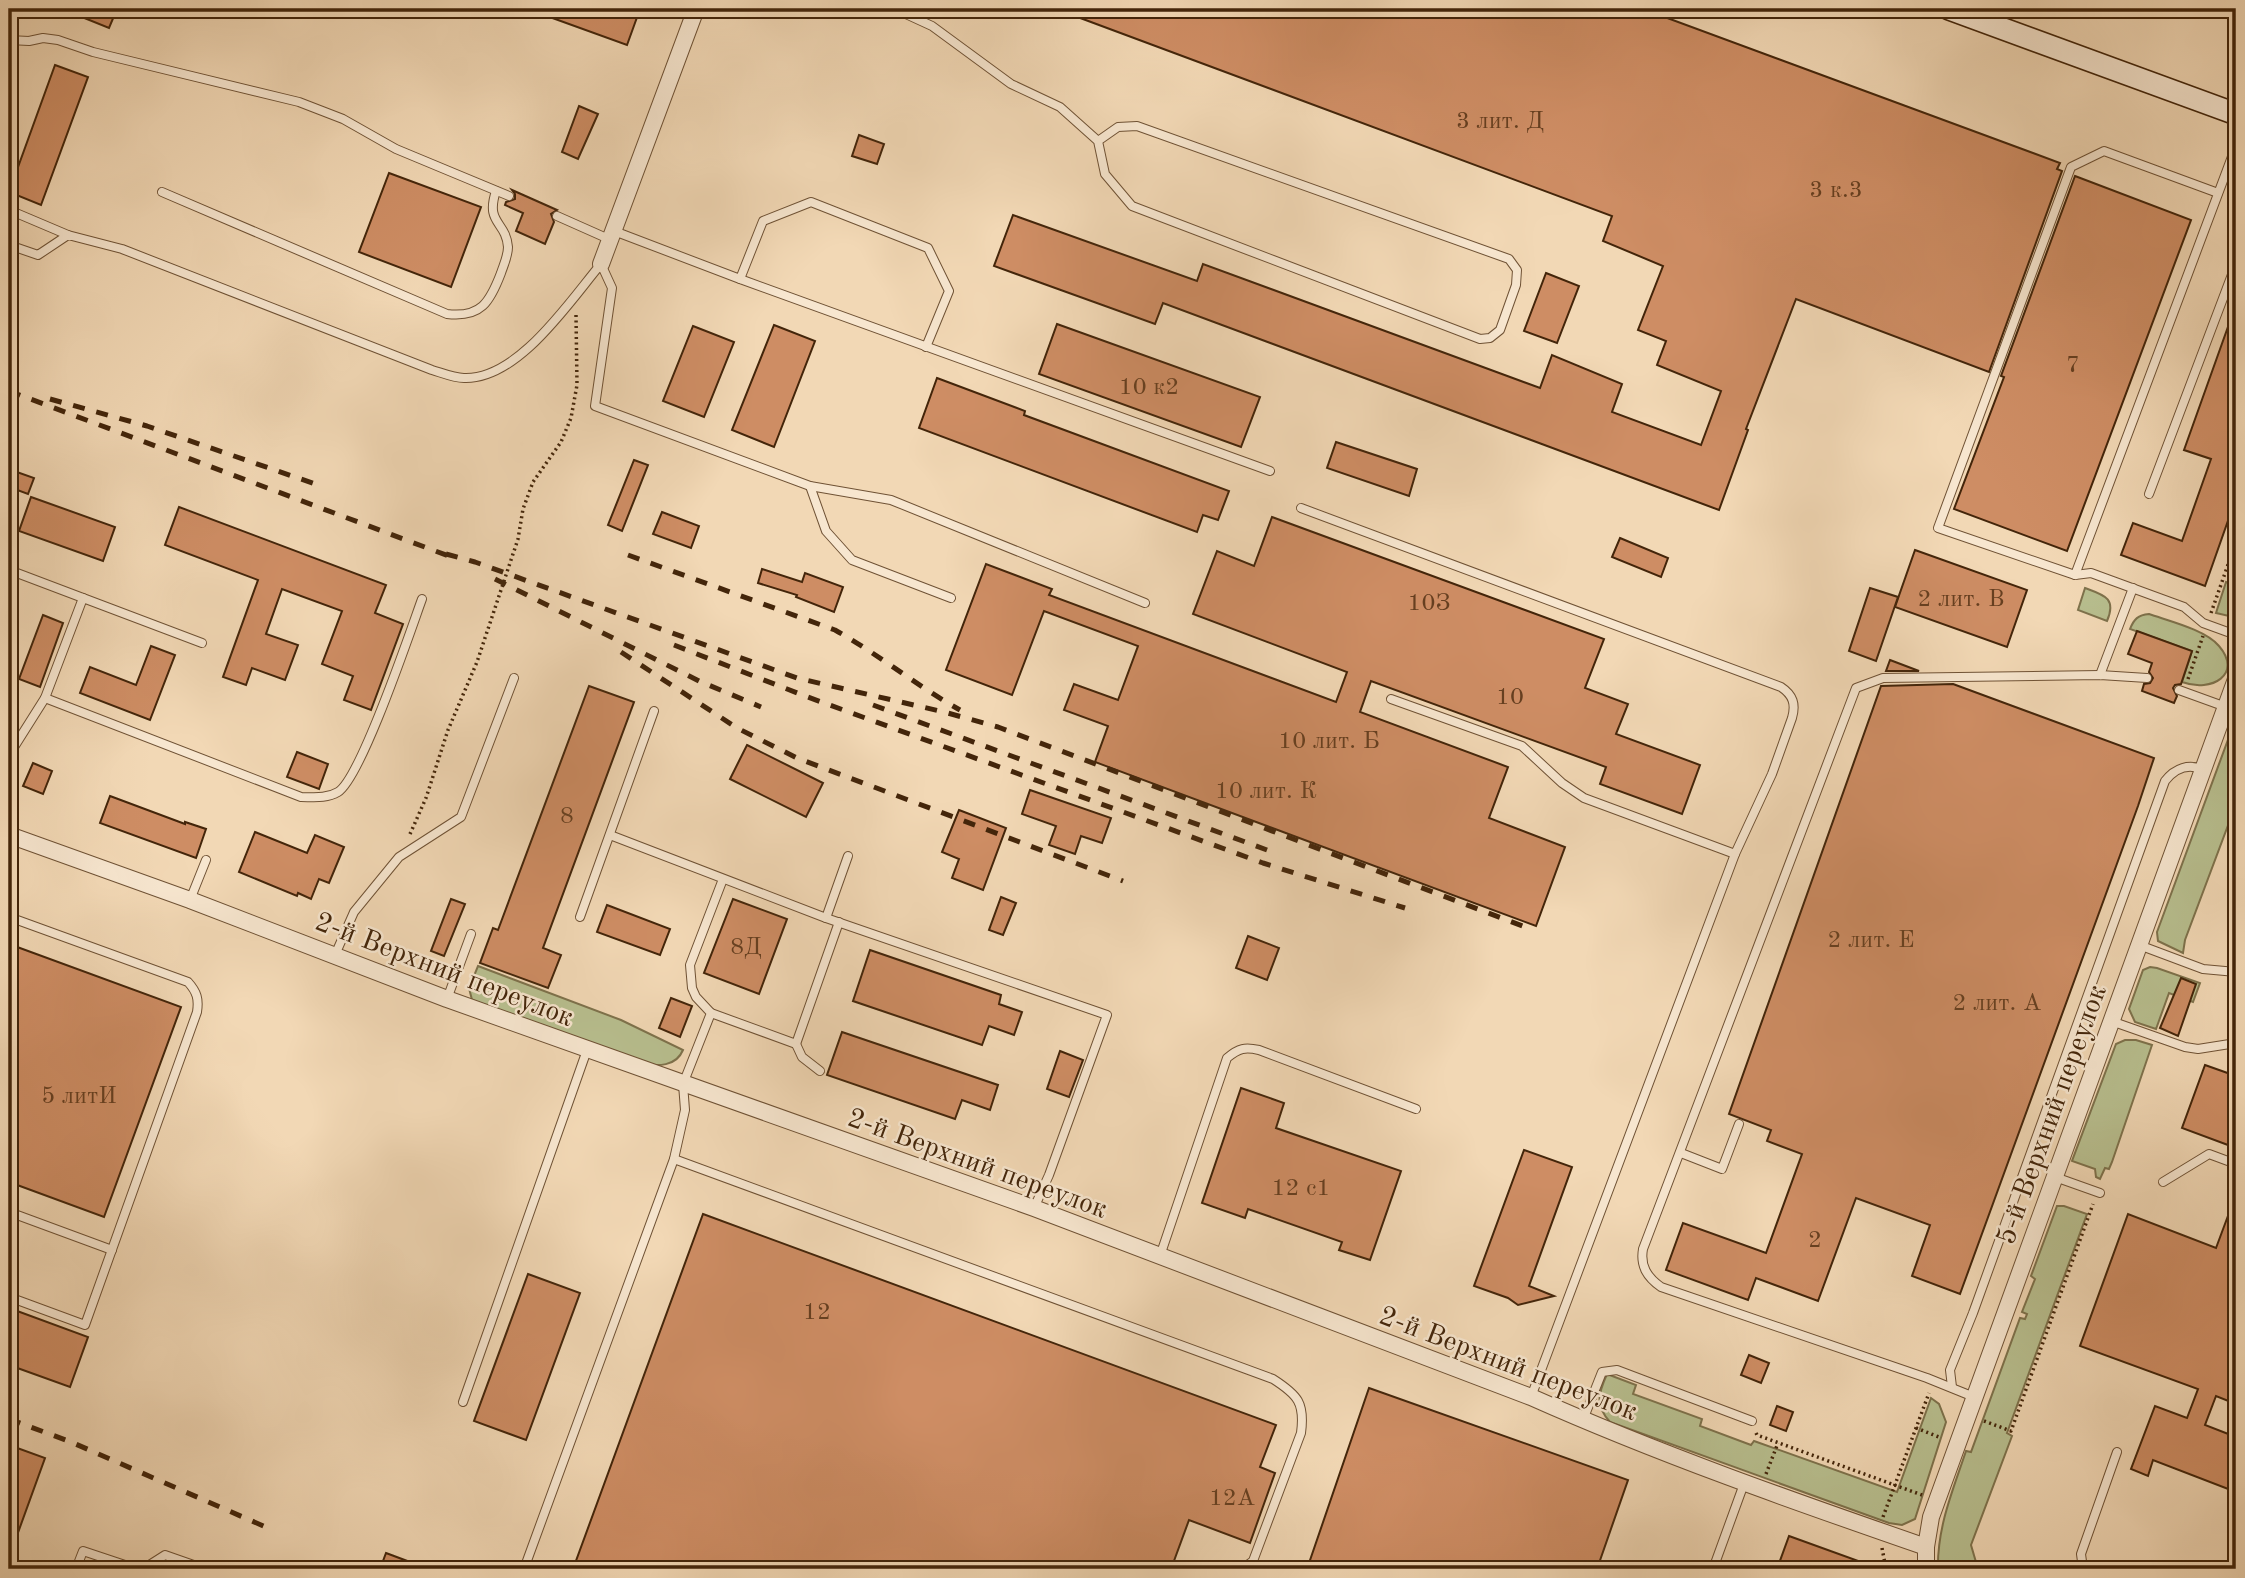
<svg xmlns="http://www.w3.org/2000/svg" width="2245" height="1578" viewBox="0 0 2245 1578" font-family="'Old Standard TT',serif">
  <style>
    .green { fill: #b8bf8f; stroke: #7e724c; stroke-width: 2 }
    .building { fill: #ce8d64; stroke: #43250a; stroke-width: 2 }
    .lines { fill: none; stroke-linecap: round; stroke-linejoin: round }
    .lane-casing { stroke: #6f5235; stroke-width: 10 }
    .street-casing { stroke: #6f5235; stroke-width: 18 }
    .secondary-casing { stroke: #43250a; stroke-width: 24 }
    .path { stroke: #43250a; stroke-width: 3.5; stroke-dasharray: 2 3.5; stroke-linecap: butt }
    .lane { stroke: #f7e6cf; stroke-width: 8 }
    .street { stroke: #f7e6cf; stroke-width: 16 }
    .secondary { stroke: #f7e6cf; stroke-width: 21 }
    .rail { stroke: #43250a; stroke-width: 5; stroke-dasharray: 12 12; stroke-linecap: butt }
    .labels { text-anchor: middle; stroke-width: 5; stroke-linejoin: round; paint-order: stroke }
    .number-label { font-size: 24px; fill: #663f20 }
    .street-label { font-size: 28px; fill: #43250a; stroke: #f7e6cf }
  </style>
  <rect width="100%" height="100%" fill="#f2d8b5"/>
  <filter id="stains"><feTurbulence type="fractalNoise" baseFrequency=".00286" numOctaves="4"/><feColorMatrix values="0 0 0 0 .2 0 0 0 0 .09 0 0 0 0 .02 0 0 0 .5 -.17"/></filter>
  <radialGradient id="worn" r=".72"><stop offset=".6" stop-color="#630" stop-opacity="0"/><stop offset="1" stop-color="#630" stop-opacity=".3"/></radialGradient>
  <g class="green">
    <path d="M2226,582L2236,586V614L2229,616L2216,613Z"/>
    <path d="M2085,588C2104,595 2117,598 2107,621L2078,610Z"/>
    <path d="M2149,614C2169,621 2206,630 2219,646C2243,674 2212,693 2182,682L2192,651L2130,629C2134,619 2138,615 2149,614Z"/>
    <path d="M2236,718V804L2185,940L2183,953L2158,941L2157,932Z"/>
    <path d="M478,966L621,1020L683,1050C676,1067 658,1066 642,1064L472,1000L469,988Z"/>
    <path d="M2150,967L2157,968L2200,983L2193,1002L2169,993L2156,1029L2135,1022L2129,1009L2143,970Z"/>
    <path d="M2125,1040H2136L2152,1045L2112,1162L2109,1169L2105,1168L2100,1179L2096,1177L2095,1169L2072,1161L2116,1044Z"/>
    <path d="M2057,1206H2064L2087,1214L2007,1433L2012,1436L1971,1545L1978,1569H1938C1937,1527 1953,1490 1966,1451L1971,1452L2020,1318L2025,1319L2027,1314L2022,1312L2035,1279L2031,1276Z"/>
    <path d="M1607,1374L1636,1385L1633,1394L1702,1419L1700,1426L1751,1445L1754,1441L1897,1492L1931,1398L1939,1404L1946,1422L1915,1519L1902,1525L1889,1523L1610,1422C1595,1405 1598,1394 1607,1374Z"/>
  </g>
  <g class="building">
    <path d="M62,9H117L109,28Z"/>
    <path d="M533,9H640L627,45L533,11Z"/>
    <path d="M1056,9H1643L2060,163L2057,169L2062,171L1989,372L1796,299L1746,429L1748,430L1719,510L1163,303L1155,324L994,266L1013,215L1197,281L1203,264L1540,388L1552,355L1622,384L1612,412L1701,445L1721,391L1657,365L1666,341L1638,330L1663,266L1603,241L1612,216Z"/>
    <path d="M55,65L88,77L41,205L9,192Z"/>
    <path d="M579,106L598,114L578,159L562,152Z"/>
    <path d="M859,135L884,144L877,164L852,156Z"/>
    <path d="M389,173L481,207L451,287L359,252Z"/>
    <path d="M2075,176L2191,220L2067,551L1954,509L2004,377L2001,376Z"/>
    <path d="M512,190L557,210L551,214L554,222L545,244L516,231L523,213L505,205L506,202L515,199V194Z"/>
    <path d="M1546,273L1579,286L1557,343L1524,331Z"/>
    <path d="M2234,310H2236V498L2205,586L2121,555L2133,523L2182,541L2211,459L2184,450Z"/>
    <path d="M1057,324L1260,397L1241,447L1039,374Z"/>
    <path d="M774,325L815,341L774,447L732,430Z"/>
    <path d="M693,326L734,342L704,417L663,401Z"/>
    <path d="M937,378L1025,411L1024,415L1229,491L1218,520L1203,515L1197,532L919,428Z"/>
    <path d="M1336,442L1417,469L1409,496L1327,468Z"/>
    <path d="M634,460L648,465L622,531L608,525Z"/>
    <path d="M14,471L34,478L28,494L9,487Z"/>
    <path d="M31,497L115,527L103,561L19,531Z"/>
    <path d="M179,507L386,585L375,613L403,624L371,710L344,700L353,676L322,664L342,611L282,589L266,634L298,645L285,680L252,668L246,685L223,677L258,580L165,545Z"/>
    <path d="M662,512L699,526L691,548L653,534Z"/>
    <path d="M1272,517L1604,639L1585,688L1628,704L1616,734L1700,765L1682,814L1600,784L1606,767L1371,681L1360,712L1508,767L1489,818L1565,847L1536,926L1095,762L1108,726L1064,710L1074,684L1118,700L1138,646L1044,611L1012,695L946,670L986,564L1052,589L1049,595L1336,702L1347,672L1193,614L1217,551L1254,566Z"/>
    <path d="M1620,538L1668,558L1661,577L1612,557Z"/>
    <path d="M1915,550L2027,590L2007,647L1895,607Z"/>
    <path d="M762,569L802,582L805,573L843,587L834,612L796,597L797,595L758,583Z"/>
    <path d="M1870,588L1898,597L1876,661L1849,651Z"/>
    <path d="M43,615L63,623L40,687L19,679Z"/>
    <path d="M2137,631L2192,651L2181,684L2175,685L2173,688L2177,696L2174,703L2142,691L2144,684L2150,683L2153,678L2149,672L2152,663L2128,654Z"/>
    <path d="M151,646L175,655L150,720L80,693L90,667L136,685Z"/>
    <path d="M1890,660L1919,671H1886Z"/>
    <path d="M1953,684L2154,758L2138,806L1960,1294L1912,1276L1930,1225L1856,1198L1818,1301L1756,1278L1748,1300L1666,1270L1683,1223L1766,1253L1802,1154L1767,1141L1771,1130L1729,1114L1881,686Z"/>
    <path d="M589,686L634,702L543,948L561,955L548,988L480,963L493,928L498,930Z"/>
    <path d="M747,745L823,783L806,817L730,779Z"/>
    <path d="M297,752L328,764L319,789L287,777Z"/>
    <path d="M33,763L52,771L43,794L23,786Z"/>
    <path d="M1030,790L1111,818L1102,843L1081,836L1075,854L1049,845L1056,826L1022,814Z"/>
    <path d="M110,796L185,824V822L206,829L196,858L100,823Z"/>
    <path d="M959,810L1006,828L983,890L952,878L959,859L942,852Z"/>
    <path d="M255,832L307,853L315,835L344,847L329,883L319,879L311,899L298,893L297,896L239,872Z"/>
    <path d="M1001,897L1016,903L1003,935L989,930Z"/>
    <path d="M451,899L465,904L444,956L431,951Z"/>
    <path d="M733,899L787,919L759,994L704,973Z"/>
    <path d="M607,905L670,929L660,955L597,932Z"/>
    <path d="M1248,936L1279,948L1267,980L1236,968Z"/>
    <path d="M9,944L181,1007L104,1217L9,1182Z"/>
    <path d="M870,950L1001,995L999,1004L1022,1012L1014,1035L989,1026L982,1045L853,1001Z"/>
    <path d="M2181,978L2196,984L2178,1036L2160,1028Z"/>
    <path d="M671,998L692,1006L680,1037L659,1028Z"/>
    <path d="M842,1032L998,1085L990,1110L962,1100L955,1119L827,1075Z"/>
    <path d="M1060,1051L1083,1060L1069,1097L1047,1089Z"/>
    <path d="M2205,1065L2236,1076V1148L2182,1128Z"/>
    <path d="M1241,1088L1284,1103L1276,1128L1401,1171L1370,1260L1339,1250L1342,1242L1248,1209L1245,1218L1202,1203Z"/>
    <path d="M1524,1150L1572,1167L1529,1286L1554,1296L1518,1305L1508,1298L1474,1286Z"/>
    <path d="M2235,1197L2236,1404L2216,1396L2205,1425L2236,1437V1492L2153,1460L2148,1476L2131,1469L2155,1406L2187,1418L2198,1389L2080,1346L2128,1214L2216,1248Z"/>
    <path d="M703,1214L1276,1425L1260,1467L1275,1473L1250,1543L1189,1520L1171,1569H573Z"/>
    <path d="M528,1274L580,1293L526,1440L474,1421Z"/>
    <path d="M9,1308L88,1337L70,1387L9,1365Z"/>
    <path d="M1749,1355L1769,1363L1761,1383L1741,1375Z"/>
    <path d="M1369,1388L1628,1480L1597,1569H1307Z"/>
    <path d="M1777,1406L1793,1412L1786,1431L1770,1425Z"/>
    <path d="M9,1445L45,1458L11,1552L9,1551Z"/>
    <path d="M1789,1536L1875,1567L1874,1569H1777Z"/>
    <path d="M386,1553L426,1568L425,1569H380Z"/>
  </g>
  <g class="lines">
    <g class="lane-casing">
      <g id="lane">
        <path d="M895,9L932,26L1011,84L1060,107L1098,141L1105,174L1132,206L1480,339L1490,338L1500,330L1516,285L1517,270L1509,259L1137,126L1118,127L1098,141"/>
        <path d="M9,40L29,41L43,38L58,40L93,52L299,102L343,119L396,149L509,196"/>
        <path d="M162,192L447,314C481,318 490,302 501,273C504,264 508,256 508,247C506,221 485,224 496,191"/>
        <path d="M2218,193L2104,151L2071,167L1938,528L2075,575L2091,573L2184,607L2203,623L2236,635"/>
        <path d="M9,210L68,235"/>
        <path d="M557,216L611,240"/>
        <path d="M614,231L740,279L763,221L811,202L928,248L949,291L926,347"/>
        <path d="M9,245L38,255L68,235L122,249L432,370C442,373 454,378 464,378C518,380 569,302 601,264L612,288L595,406L810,486L891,500L1145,603"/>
        <path d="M740,279L1270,471"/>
        <path d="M810,486L826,531L852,560L951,598"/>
        <path d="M2149,494L2236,264"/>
        <path d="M1301,508L1781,687C1793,695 1796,704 1792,718L1772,774L1735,854"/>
        <path d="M9,570L83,598"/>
        <path d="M2075,575L2236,146"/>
        <path d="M2100,675L2133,588"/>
        <path d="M2179,690L2226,707"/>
        <path d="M45,698L301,797C313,797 326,799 338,792C361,778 410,632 422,599"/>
        <path d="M1391,699L1522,746L1562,783L1584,798L1735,854L1531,1397"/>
        <path d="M9,755L45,698L83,598L202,643"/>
        <path d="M9,762L11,773L9,779"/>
        <path d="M610,835L826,918L1107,1015L1049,1175L1034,1208"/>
        <path d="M190,900L206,860"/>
        <path d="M9,917L188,982C197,992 199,999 197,1012L85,1325L9,1297"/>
        <path d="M580,917L654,711"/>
        <path d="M826,918L848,856"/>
        <path d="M2139,945L2203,969L2236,972"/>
        <path d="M335,955L354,912L399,857L461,817L514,678"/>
        <path d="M447,999L471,934"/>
        <path d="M711,1013L796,1044L839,922"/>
        <path d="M2111,1021L2185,1047L2198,1049L2236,1043"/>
        <path d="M796,1044L802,1057L820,1071"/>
        <path d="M1681,1153L1722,1169L1739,1124"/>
        <path d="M674,1159L685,1110L683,1084L711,1013L696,997L692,988L690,965L723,879"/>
        <path d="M2055,1177L2100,1193"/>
        <path d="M2163,1182L2209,1154L2236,1164"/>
        <path d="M9,1212L112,1250"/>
        <path d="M1160,1256L1227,1058C1239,1048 1245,1047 1259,1050L1416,1109"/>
        <path d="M1952,1387L1950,1370L1973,1313L2165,781C2175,768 2189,763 2204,770"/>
        <path d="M1974,1397L1927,1378L1661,1287C1647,1277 1640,1266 1643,1249L1856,688L1883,678L2100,675L2147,678"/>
        <path d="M463,1402L587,1050"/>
        <path d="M1583,1420L1602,1372L1617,1370L1752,1421"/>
        <path d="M76,1569L83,1551L137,1569"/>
        <path d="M143,1569L165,1555L205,1569"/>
        <path d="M524,1569L674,1159L1273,1379C1298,1395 1305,1403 1301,1433L1253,1561L1242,1569"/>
        <path d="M1713,1569L1745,1481"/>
        <path d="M2083,1569L2081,1554L2117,1452"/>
      </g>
    </g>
    <g class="street-casing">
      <g id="street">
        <path d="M601,264L696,9"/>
        <path d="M9,835L190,900L447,999L1034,1208L1531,1397C1659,1454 1793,1501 1926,1547"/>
        <path d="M1926,1569V1547L1931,1517L2236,679"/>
      </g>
    </g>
    <g class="secondary-casing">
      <path id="secondary" d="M1949,9L2236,114"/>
    </g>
    <g class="path">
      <path d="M2211,613L2236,542"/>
      <path d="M2188,679L2203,636"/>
      <path d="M410,834L426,798L448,730L477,662L518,539L523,509L533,482L561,442L571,418L577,385L576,315"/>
      <path d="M1984,1421L2011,1431L2093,1204"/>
      <path d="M1916,1428L1939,1437"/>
      <path d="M1756,1433L1757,1435L1922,1495"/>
      <path d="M1766,1474L1778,1443"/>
      <path d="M1883,1517L1929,1393"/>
      <path d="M1882,1548L1886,1569"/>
    </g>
    <use href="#lane" class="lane"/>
    <use href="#street" class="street"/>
    <use href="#secondary" class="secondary"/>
    <g class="rail">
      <path d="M9,391L454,558"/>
      <path d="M50,399L147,426L324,487"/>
      <path d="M446,554L475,562L797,678L944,712L998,727L1533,930"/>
      <path d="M628,555L835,630C878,654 917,686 960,710"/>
      <path d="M495,579L699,681L761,707"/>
      <path d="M674,645L805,696L1263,863L1405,908"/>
      <path d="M621,652L737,728L797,758L1123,881"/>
      <path d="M873,705L1267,850"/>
      <path d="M9,1419L71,1442L268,1528"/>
    </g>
  </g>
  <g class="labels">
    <g class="number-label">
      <text x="1500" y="128">3 лит. Д</text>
      <text x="1836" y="197">3 к.3</text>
      <text x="2073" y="372">7</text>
      <text x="1149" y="394">10 к2</text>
      <text x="1961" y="606">2 лит. В</text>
      <text x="1429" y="610">10З</text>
      <text x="1510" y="704">10</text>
      <text x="1329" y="748">10 лит. Б</text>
      <text x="1266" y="798">10 лит. К</text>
      <text x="567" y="823">8</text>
      <text x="1871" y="947">2 лит. Е</text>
      <text x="746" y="954">8Д</text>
      <text x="1997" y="1010">2 лит. А</text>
      <text x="79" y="1103">5 литИ</text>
      <text x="1301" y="1195">12 с1</text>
      <text x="1815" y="1247">2</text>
      <text x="817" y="1319">12</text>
      <text x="1232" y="1505">12А</text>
    </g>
    <g class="street-label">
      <text transform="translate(445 968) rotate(21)" y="10">2-й Верхний переулок</text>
      <text transform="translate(2050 1114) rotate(-70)" y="10">5-й Верхний переулок</text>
      <text transform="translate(978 1162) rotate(20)" y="10">2-й Верхний переулок</text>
      <text transform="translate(1509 1362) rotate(21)" y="10">2-й Верхний переулок</text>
    </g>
  </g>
  <rect width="2245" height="1578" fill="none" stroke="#f2d8b5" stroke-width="35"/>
  <rect x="10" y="10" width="2224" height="1557" fill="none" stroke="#43250a" stroke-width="3.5"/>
  <rect x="18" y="18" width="2210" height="1543" fill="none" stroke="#43250a" stroke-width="2"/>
  <rect width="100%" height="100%" filter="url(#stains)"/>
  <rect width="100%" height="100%" fill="url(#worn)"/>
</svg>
